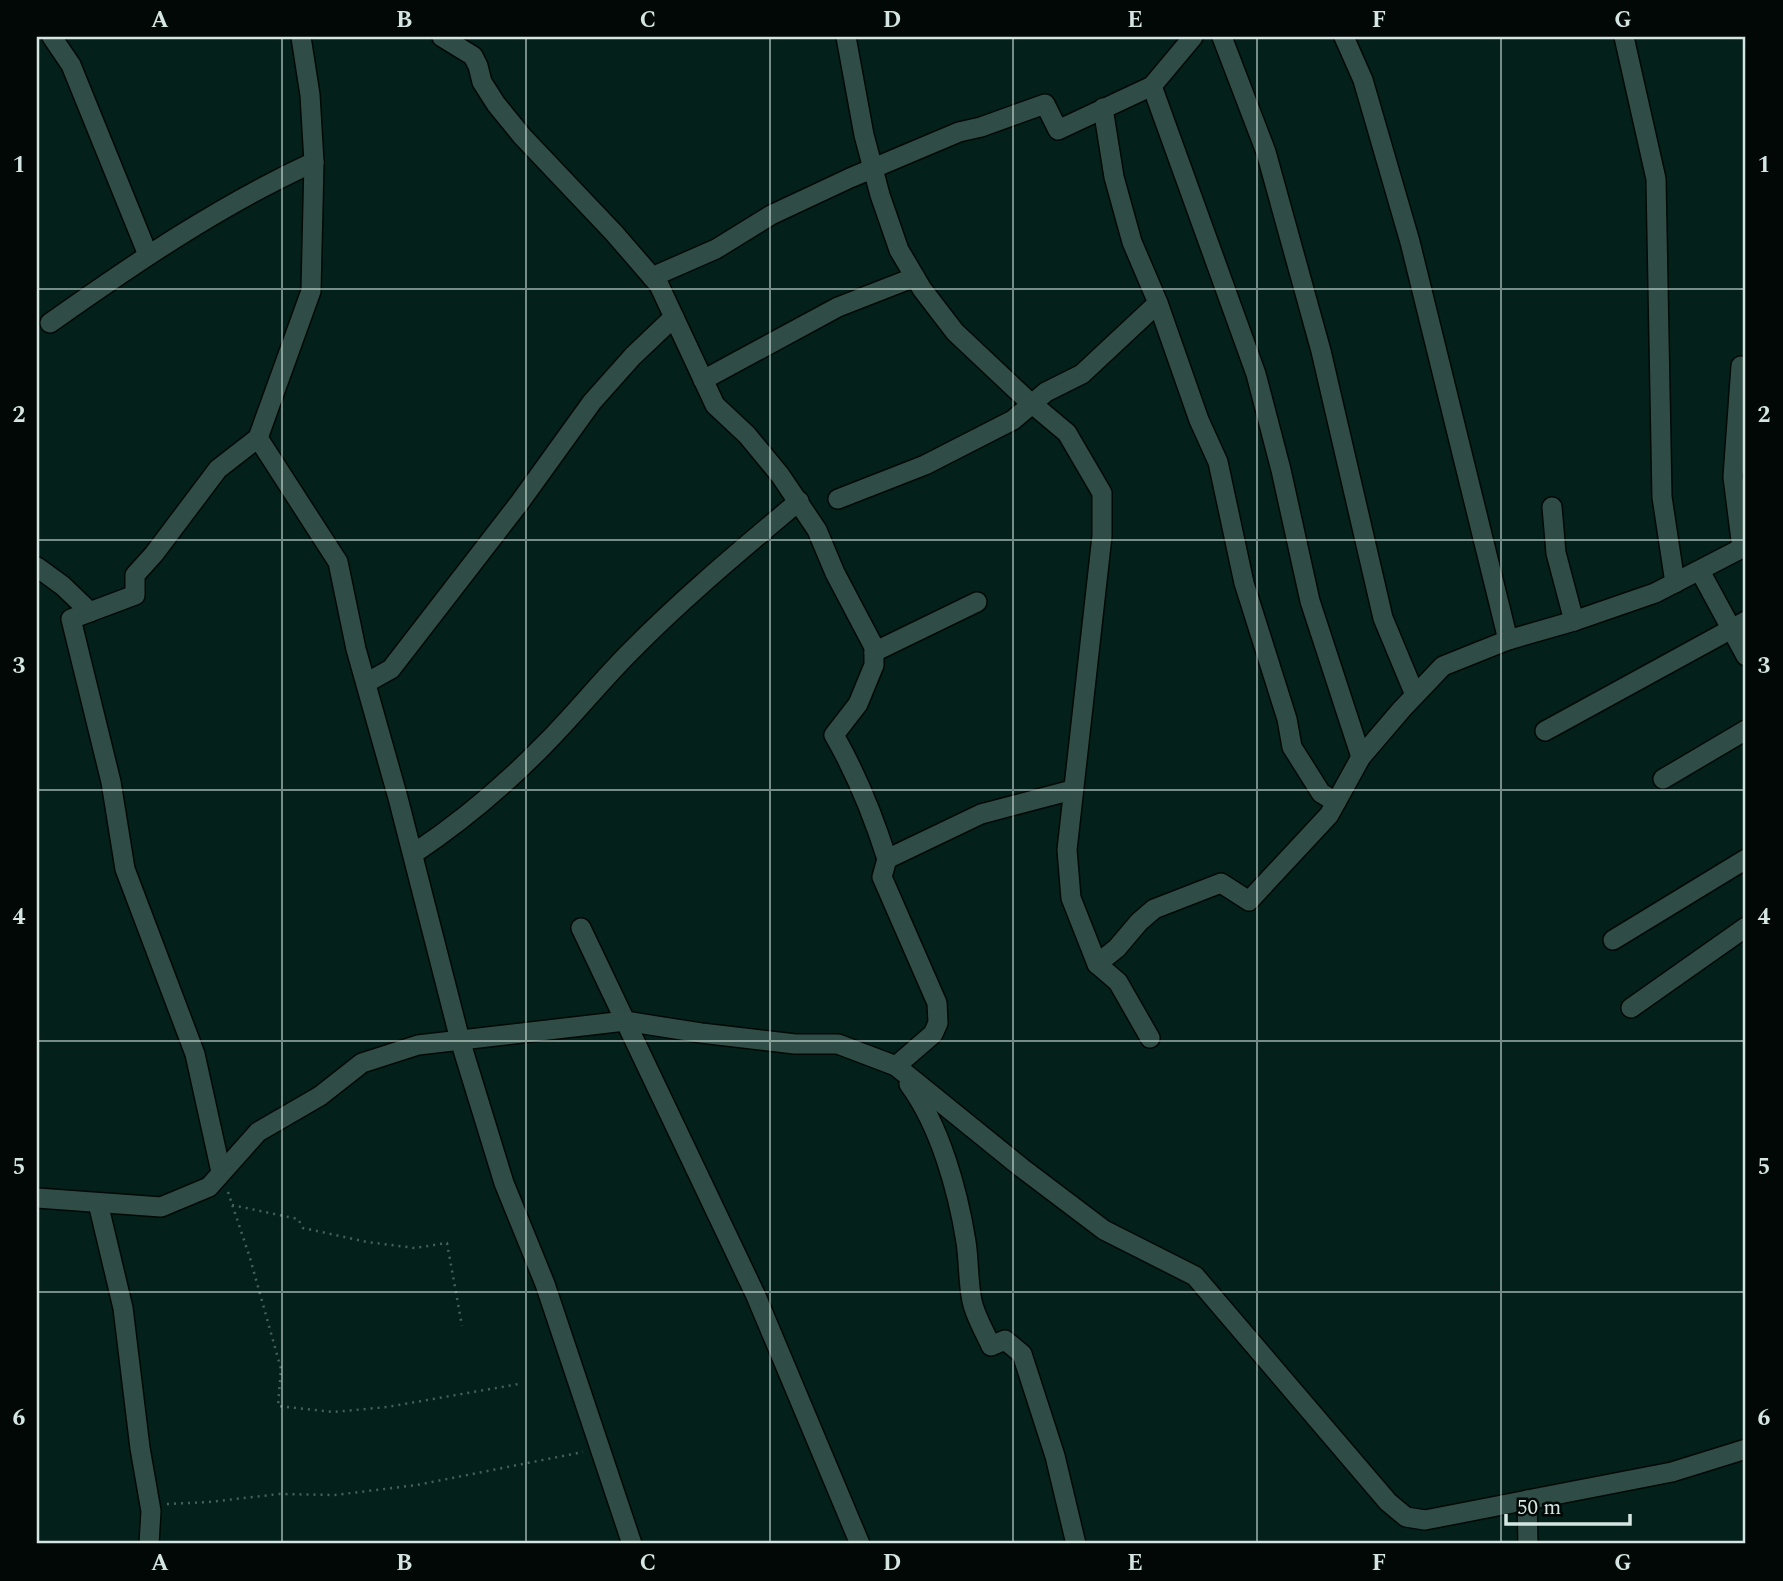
<svg xmlns="http://www.w3.org/2000/svg" width="1783" height="1581" viewBox="0 0 1783 1581" font-family="Spectral,serif">
  <style>
    .lines { fill: none; stroke-linecap: round; stroke-linejoin: round }
    .minor-casing { stroke: #000906; stroke-width: 22 }
    .path { stroke: #48605b; stroke-width: 2.5; stroke-dasharray: 2 5; stroke-linecap: butt }
    .minor { stroke: #304c46; stroke-width: 19 }
    .grid { fill: none; stroke: #d5e5e1; stroke-width: 2; stroke-opacity: 0.55 }
    .neatline { fill: none; stroke: #d5e5e1; stroke-width: 2.5 }
    .grid-label { font-size: 23px; text-anchor: middle; font-weight: bold; fill: #d5e5e1 }
  </style>
  <rect width="100%" height="100%" fill="#04201b"/>
  <g class="lines">
    <g class="minor-casing">
      <g id="minor">
        <path d="M52,37L71,65L148,255"/>
        <path d="M442,37L473,56L478,66L482,82L496,104L522,136L614,233L659,285L715,405L747,435L780,475L817,530L835,573L874,647V665L858,704L834,735C857,775 873,815 887,859"/>
        <path d="M846,37L864,135L880,195L899,250L922,289L955,332L1024,397L1067,433L1102,493V536L1067,850L1071,898L1097,964L1118,982L1150,1038"/>
        <path d="M1222,37L1266,152L1321,351L1383,618L1415,695"/>
        <path d="M1344,37L1363,80L1410,242L1508,640"/>
        <path d="M1624,37L1656,179L1662,497L1675,583"/>
        <path d="M1152,86L1256,374L1281,470L1310,601L1361,757"/>
        <path d="M1103,108L1114,177L1132,242L1158,303L1199,420L1218,462L1244,583L1287,719L1292,747L1321,793L1336,802"/>
        <path d="M652,277L716,249L771,215L850,178L959,132L981,127L1045,104L1058,130L1152,86L1193,37"/>
        <path d="M50,323C135,263 220,205 314,162"/>
        <path d="M1741,366L1733,477L1742,548"/>
        <path d="M703,380L838,307L915,277"/>
        <path d="M258,438L338,562L356,649L398,798L460,1040L504,1183L545,1284L632,1544"/>
        <path d="M838,499L925,465L1013,420L1046,392L1082,374L1158,303"/>
        <path d="M1552,507L1556,553L1574,621"/>
        <path d="M37,567L63,586L90,612"/>
        <path d="M1700,571L1746,656"/>
        <path d="M874,652L977,602"/>
        <path d="M366,683L391,669L520,502L592,402L633,356L674,317"/>
        <path d="M1545,731L1746,621"/>
        <path d="M1663,779L1746,730"/>
        <path d="M413,854C461,822 504,786 544,745C574,715 601,681 631,651C684,597 741,550 799,501"/>
        <path d="M581,928L756,1296L860,1544"/>
        <path d="M1613,940L1746,859"/>
        <path d="M1097,964L1117,948L1139,922L1154,909L1221,883L1249,901L1329,815L1361,757L1402,709L1443,666L1508,640L1574,621L1655,593L1746,546"/>
        <path d="M1631,1008L1746,927"/>
        <path d="M896,1066L933,1034L938,1023L937,1003L882,877L887,859L981,814L1072,790"/>
        <path d="M909,1084C940,1126 958,1191 966,1242C969,1261 968,1282 972,1301C975,1316 985,1332 991,1346L1005,1340L1022,1354L1055,1456L1076,1544"/>
        <path d="M221,1172L195,1054L125,869L111,782L71,619L135,595V575L154,554L218,469L258,438L311,291L314,162L310,95L301,37"/>
        <path d="M37,1198L161,1207L209,1187L258,1132L320,1096L362,1063L418,1045L625,1021L701,1033L795,1044H838L896,1066L1022,1168L1104,1230L1195,1276L1388,1502L1406,1517L1425,1520L1672,1472L1746,1449"/>
        <path d="M98,1203L123,1308L140,1448L151,1511L149,1544"/>
        <path d="M1527,1500L1528,1544"/>
      </g>
    </g>
    <g class="path">
      <path d="M228,1192L250,1258L281,1369L278,1406L333,1412L387,1407L519,1384"/>
      <path d="M232,1205L298,1219L303,1228L367,1242L415,1248L447,1243L462,1326"/>
      <path d="M167,1504L209,1502L279,1494L335,1495L417,1485L583,1452"/>
    </g>
    <use href="#minor" class="minor"/>
  </g>
  <path class="grid" d="M282,37V1544M526,37V1544M770,37V1544M1013,37V1544M1257,37V1544M1501,37V1544M37,289H1746M37,540H1746M37,790H1746M37,1041H1746M37,1292H1746"/>
  <rect width="1783" height="1581" fill="none" stroke="#010806" stroke-width="77"/>
  <path d="M1506 1514v10h124v-10" fill="none" stroke="#d5e5e1" stroke-width="3.5"/>
  <text x="1517" y="1514" font-size="21" fill="#d5e5e1" stroke="#010806" stroke-width="5" paint-order="stroke">50 m</text>
  <rect x="38" y="38" width="1706" height="1504" class="neatline"/>
  <g class="grid-label">
    <text x="160" y="27">A</text>
    <text x="404" y="27">B</text>
    <text x="648" y="27">C</text>
    <text x="892" y="27">D</text>
    <text x="1135" y="27">E</text>
    <text x="1379" y="27">F</text>
    <text x="1623" y="27">G</text>
    <text x="19" y="172">1</text>
    <text x="1764" y="172">1</text>
    <text x="19" y="422">2</text>
    <text x="1764" y="422">2</text>
    <text x="19" y="673">3</text>
    <text x="1764" y="673">3</text>
    <text x="19" y="924">4</text>
    <text x="1764" y="924">4</text>
    <text x="19" y="1174">5</text>
    <text x="1764" y="1174">5</text>
    <text x="19" y="1425">6</text>
    <text x="1764" y="1425">6</text>
    <text x="160" y="1570">A</text>
    <text x="404" y="1570">B</text>
    <text x="648" y="1570">C</text>
    <text x="892" y="1570">D</text>
    <text x="1135" y="1570">E</text>
    <text x="1379" y="1570">F</text>
    <text x="1623" y="1570">G</text>
  </g>
</svg>
